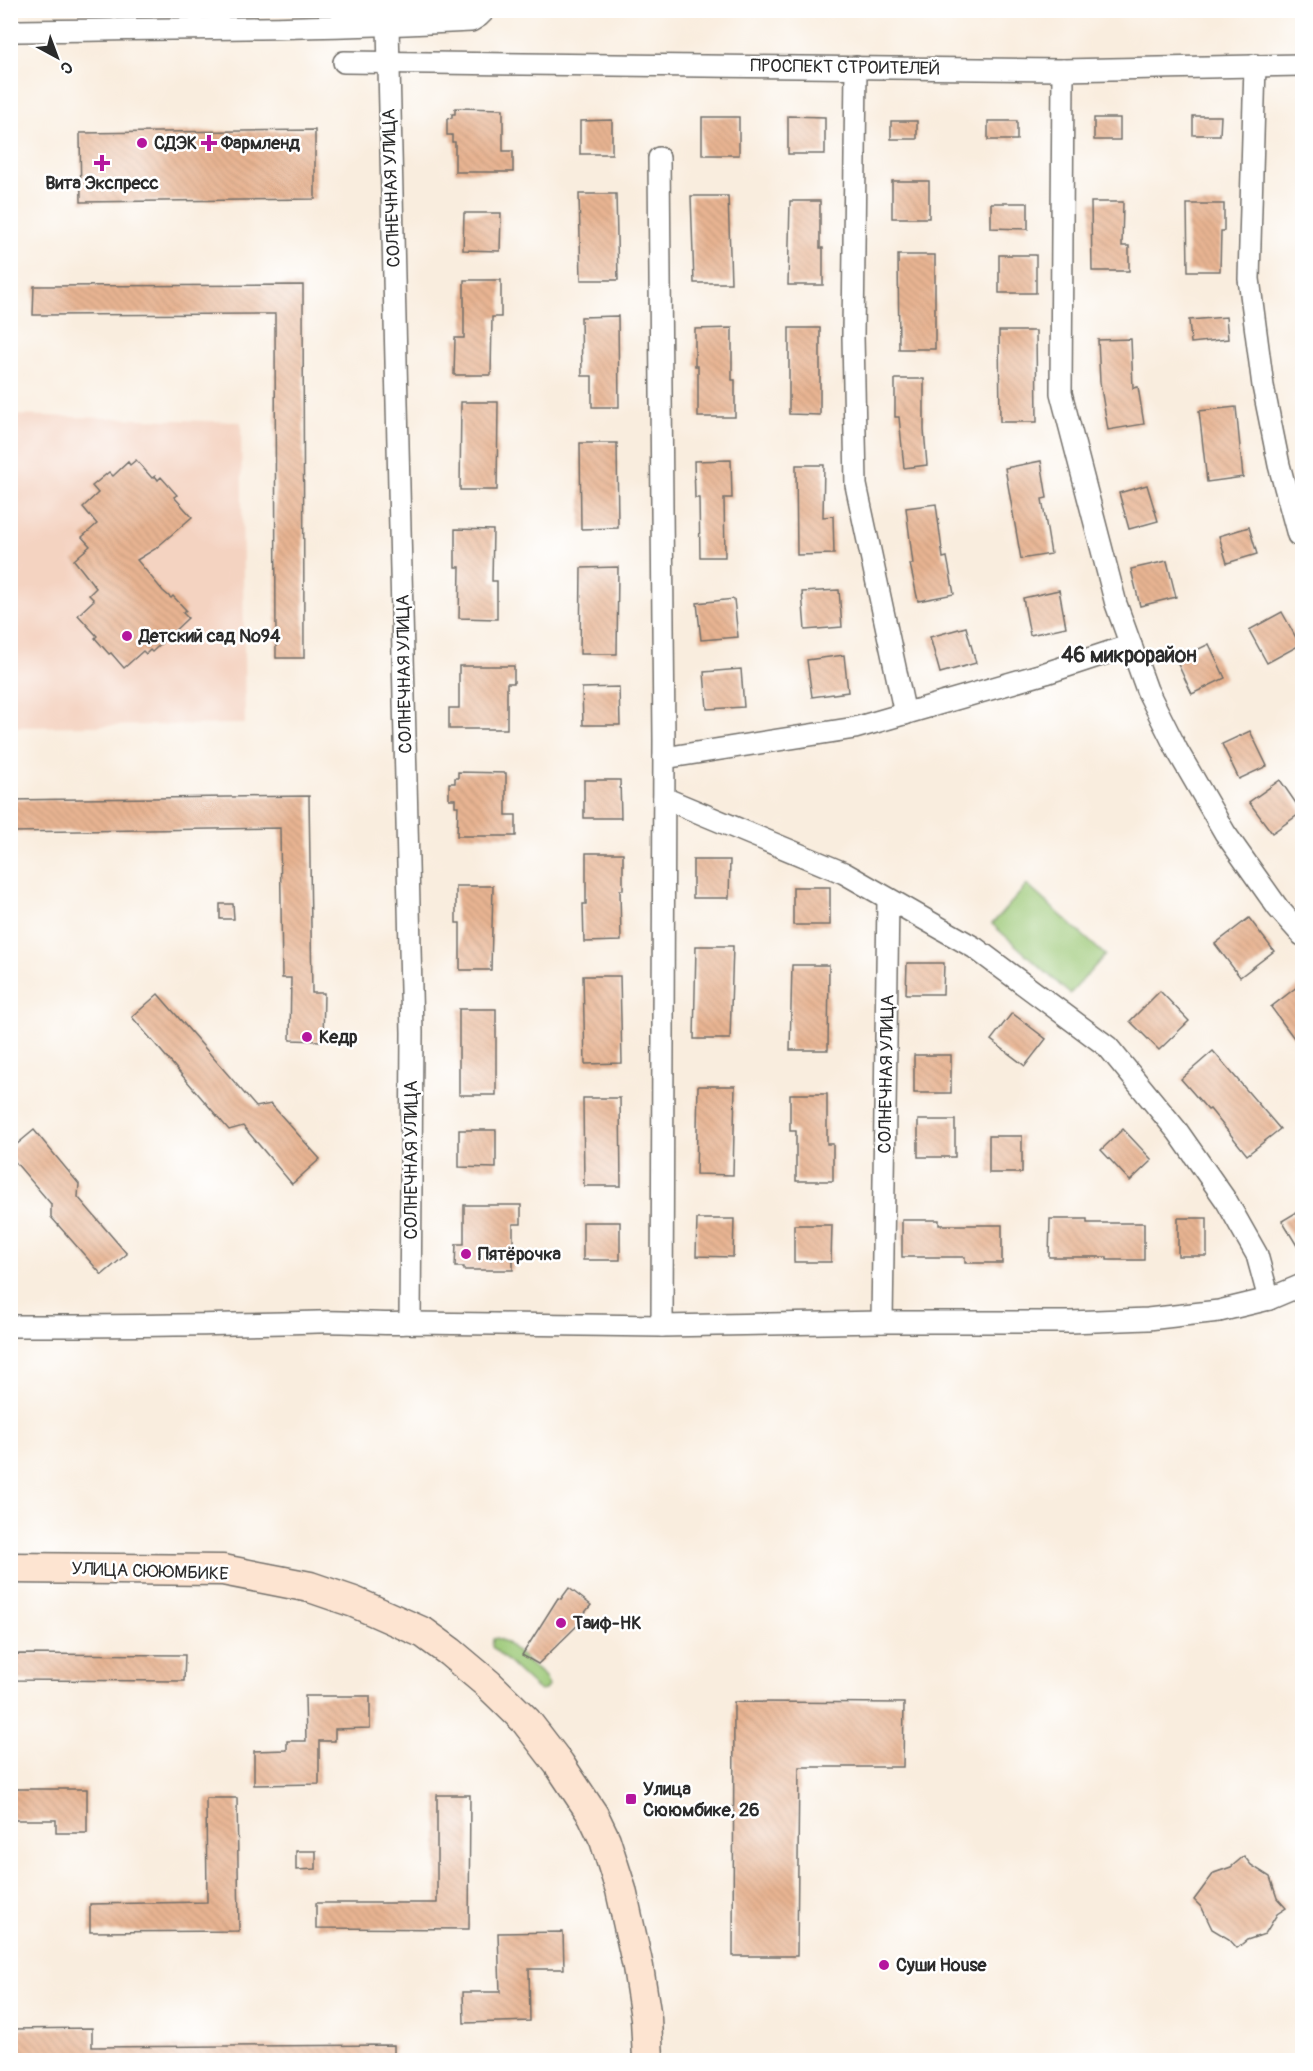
<svg xmlns="http://www.w3.org/2000/svg" width="1313" height="2071" viewBox="0 0 1313 2071" font-family="Pangolin,sans-serif">
  <style>
    .built { fill: #f4d3c1 }
    .green { fill: #9bc876; stroke: #637a50; stroke-width: 1.5 }
    .building { fill: url(#building-back-hatch) }
    .lines { fill: none; stroke-linecap: round; stroke-linejoin: round }
    .street-casing { stroke: #736f6a; stroke-width: 24 }
    .secondary-casing { stroke: #736f6a; stroke-width: 33 }
    .street { stroke: #fff; stroke-width: 21 }
    .secondary { stroke: #fde4d1; stroke-width: 30 }
    .poi-dot { fill: #b5179e; stroke: #fff; stroke-width: 2 }
    .labels { text-anchor: middle; stroke-width: 5; stroke-linejoin: round; paint-order: stroke }
    .street-label { font-size: 18px; fill: #2b2b2b; stroke: #fff }
    .poi-label { font-size: 18px; font-weight: bold; fill: #2b2b2b; stroke: #fff; text-anchor: start }
    .quarter-label { font-size: 21px; font-weight: bold; fill: #2b2b2b; stroke: #fff }
  </style>
  <defs>
    <pattern id="building-back-hatch" width="6" height="6" patternUnits="userSpaceOnUse" patternTransform="scale(1.5)"><rect width="6" height="6" fill="#e8b492"/><path d="M-1 5l2 2M0 0l6 6M5-1l2 2" fill="none" stroke="#c79b7e"/></pattern>
  </defs>
  <rect width="100%" height="100%" fill="#fff"/>
  <filter id="ink" filterUnits="userSpaceOnUse"><feTurbulence type="fractalNoise" baseFrequency=".0167" numOctaves="2"/><feDisplacementMap in="SourceGraphic" scale="12" xChannelSelector="R" yChannelSelector="G"/><feConvolveMatrix kernelMatrix="1 2 1 2 8 2 1 2 1" color-interpolation-filters="sRGB"/></filter>
  <filter id="wash" filterUnits="userSpaceOnUse"><feTurbulence type="fractalNoise" baseFrequency=".008" numOctaves="4" result="noise"/><feDisplacementMap in="SourceGraphic" scale="24" xChannelSelector="R" yChannelSelector="G"/><feGaussianBlur stdDeviation="1.35" result="paint"/><feColorMatrix in="noise" values="0 0 0 0 0 0 0 0 0 0 0 0 0 0 0 0 0 1.4 0 .05"/><feComposite in="paint" operator="in"/></filter>
  <g filter="url(#wash)">
    <rect width="100%" height="100%" fill="#f9edde"/>
    <path class="built" d="M11,415L241,422L245,724L11,727Z"/>
    <g class="green">
      <path d="M1027,885L1105,955L1070,994L992,924Z"/>
      <path d="M497,1638L506,1642L546,1678L548,1686L545,1690L540,1691L535,1687L492,1647L493,1639Z"/>
    </g>
    <g id="blocks">
      <g class="building">
        <path d="M455,108L503,109V151H513V172H455V142H452V135H447V119L452,118V114H455Z"/>
        <path d="M788,116L825,117V154H788Z"/>
        <path d="M1193,116H1221L1220,135H1193Z"/>
        <rect x="702" y="117" width="37" height="38"/>
        <rect x="1094" y="118" width="26" height="22"/>
        <path d="M612,120V154H580V121Z"/>
        <rect x="891" y="121" width="26" height="18"/>
        <rect x="988" y="121" width="29" height="19"/>
        <path d="M315,130V199L81,202L80,133Z"/>
        <rect x="892" y="181" width="37" height="37"/>
        <path d="M579,194H616L618,280H581Z"/>
        <path d="M691,196H728L731,283H694Z"/>
        <path d="M790,201H820V248H823V285H788Z"/>
        <path d="M1091,202H1123L1122,246H1129V271H1092Z"/>
        <path d="M991,203H1028V229L991,228Z"/>
        <path d="M1187,204H1224V231H1221L1220,271H1188Z"/>
        <path d="M464,213H501L500,251L463,250Z"/>
        <path d="M898,255H935V349H899Z"/>
        <rect x="999" y="255" width="37" height="38"/>
        <path d="M464,280H501V317H492L491,375H454L455,338H464Z"/>
        <path d="M303,285L304,658H276L275,314L33,315L34,286Z"/>
        <path d="M618,316L619,407H592V376H582L581,317Z"/>
        <path d="M1226,317L1228,339L1191,343L1189,320Z"/>
        <path d="M732,328V380H735V417H698V366H695V329Z"/>
        <path d="M789,328H820V415L789,414Z"/>
        <path d="M999,331H1036L1037,422H1000Z"/>
        <path d="M1131,339L1133,388L1138,387L1144,424L1108,430L1100,382L1098,340Z"/>
        <path d="M895,379H924V430L927,465L904,468L899,417H895Z"/>
        <path d="M461,402H498L497,490H460Z"/>
        <path d="M1236,407L1243,477L1207,482L1199,411Z"/>
        <path d="M580,443H617L618,528L581,529Z"/>
        <path d="M136,460L152,478L155,476L158,480L161,477L177,495L174,497L192,517L155,549L137,560L163,591L171,598L173,596L186,610L183,613L188,618L152,652L150,650L146,654L143,651L124,668L111,653L109,654L95,638L97,636L78,615L94,600L89,595L96,588L74,560L90,546L82,537L97,524L83,507L98,493L92,486L109,472L113,476L128,462L130,465Z"/>
        <path d="M731,460L732,498H724L725,557H700L699,498H695L694,461Z"/>
        <path d="M1041,461L1047,498L1042,499L1051,554L1021,559L1005,468Z"/>
        <path d="M796,465H824L823,517L833,516L834,554L797,555Z"/>
        <path d="M1147,485L1158,521L1129,529L1119,493Z"/>
        <path d="M936,504L943,558L947,557L954,594L918,601L910,564H913L906,508Z"/>
        <path d="M1249,527L1257,554L1227,563L1219,536Z"/>
        <path d="M455,529L493,530L492,581H497V619L459,618L460,567H455Z"/>
        <path d="M1167,561L1176,597L1140,606L1131,569Z"/>
        <path d="M618,567L617,654H580L581,568Z"/>
        <path d="M839,590L842,627L805,630L802,592Z"/>
        <path d="M1059,590L1066,627L1030,635L1023,598Z"/>
        <path d="M734,599L738,637L701,640L697,603Z"/>
        <path d="M1282,612L1300,645L1267,663L1249,630Z"/>
        <path d="M966,627L976,663L940,673L930,637Z"/>
        <path d="M1209,644L1225,678L1192,694L1176,660Z"/>
        <path d="M844,655L848,692L812,697L807,660Z"/>
        <path d="M459,666H514V683H507V729H449V708H459Z"/>
        <path d="M741,669L744,707L707,709L704,672Z"/>
        <path d="M619,687L620,725H583L582,688Z"/>
        <path d="M1250,731L1267,766L1239,779L1222,744Z"/>
        <path d="M458,772L506,773V815H516V836H457L458,806H455V799H449V783H455V778H458Z"/>
        <path d="M584,780H620L621,818H584Z"/>
        <path d="M1280,780L1302,812L1272,833L1249,802Z"/>
        <path d="M309,796L312,993H324L323,1041L290,1040L291,978H282L280,828L10,832V800Z"/>
        <path d="M586,853H623V890H620L621,941L584,942L583,904H586Z"/>
        <path d="M693,860H730L729,898H693Z"/>
        <path d="M456,886H493L491,970H460V923H456Z"/>
        <rect x="793" y="887" width="37" height="38"/>
        <path d="M220,904H233L234,919H220Z"/>
        <path d="M1249,918L1274,951L1240,977L1215,944Z"/>
        <path d="M696,946H733L730,1039H694Z"/>
        <path d="M907,963H944L943,994H906Z"/>
        <path d="M792,965H829L828,1050H790Z"/>
        <path d="M583,976H620L622,1063L585,1064Z"/>
        <path d="M1302,983V1049L1271,1007Z"/>
        <path d="M1160,991L1189,1021L1159,1050L1130,1021Z"/>
        <path d="M158,994L256,1107L271,1104L320,1159L292,1184L243,1126L229,1130L132,1017Z"/>
        <rect x="459" y="1009" width="37" height="86"/>
        <path d="M1012,1013L1046,1039L1025,1066L991,1040Z"/>
        <path d="M1213,1051L1280,1129L1247,1155L1210,1109L1208,1110L1181,1079Z"/>
        <rect x="914" y="1055" width="37" height="38"/>
        <path d="M698,1086H735L733,1175L696,1174Z"/>
        <path d="M790,1094H827V1144H833V1181H796V1131H790Z"/>
        <path d="M583,1098H620L621,1186H584Z"/>
        <rect x="918" y="1120" width="37" height="37"/>
        <path d="M1123,1129L1152,1160L1130,1181L1101,1150Z"/>
        <path d="M34,1130L79,1184L78,1197L127,1254L102,1275L51,1217V1204L10,1156V1150Z"/>
        <path d="M459,1130H496V1168L459,1167Z"/>
        <rect x="989" y="1136" width="33" height="37"/>
        <path d="M464,1205H521V1224H513V1270H464V1267H455L456,1244H464Z"/>
        <path d="M1302,1209V1254L1282,1221Z"/>
        <rect x="1178" y="1218" width="29" height="38"/>
        <path d="M697,1219H734L733,1257L696,1256Z"/>
        <path d="M1050,1219H1087V1223H1144V1260H1107V1257H1049Z"/>
        <path d="M902,1220H939V1225H1002V1263H965V1257H902Z"/>
        <rect x="583" y="1222" width="37" height="38"/>
        <path d="M794,1225H832L831,1262H794Z"/>
        <path d="M569,1588L591,1605L582,1616L584,1619L538,1664L522,1655L558,1598L561,1599Z"/>
        <path d="M10,1654L185,1655L184,1681L10,1680Z"/>
        <path d="M305,1696H370V1728L335,1729V1741H319V1784L254,1785V1751L287,1750V1741H306Z"/>
        <path d="M734,1702L904,1703L903,1767H799L797,1956H733Z"/>
        <path d="M10,1789H87V1833H56V1820H10Z"/>
        <path d="M437,1795H470L469,1929L316,1928V1903H437Z"/>
        <path d="M206,1798H237L239,1931L90,1932V1904L207,1902Z"/>
        <path d="M296,1851H316V1869L296,1870Z"/>
        <path d="M1244,1856L1251,1865L1270,1877L1277,1898L1286,1908L1277,1914L1265,1934L1247,1940L1237,1948L1229,1939L1212,1929L1202,1908L1194,1900L1214,1873L1231,1867Z"/>
        <path d="M563,1932L564,1969H529L530,2021L464,2023L463,1992H500L498,1933Z"/>
        <path d="M92,2028V2047L394,2045V2061L10,2060V2029Z"/>
      </g>
    </g>
  </g>
  <g filter="url(#ink)">
    <use href="#blocks" fill-opacity="0" stroke="#736f6a" stroke-width="1.5"/>
    <g class="lines">
      <g class="street-casing">
        <g id="street">
          <path d="M388,26L412,1032L410,1323"/>
          <path d="M10,31C164,29 317,29 471,21L479,16L485,10"/>
          <path d="M344,62L1063,70L1302,65"/>
          <path d="M1255,65L1249,279L1263,386L1279,465L1298,535"/>
          <path d="M856,67L853,336L856,485L905,714"/>
          <path d="M1063,70L1061,393L1116,604L1147,690L1177,750L1225,833L1278,908L1302,935"/>
          <path d="M659,158L664,741L662,1326"/>
          <path d="M664,758L855,728L1046,673L1131,645"/>
          <path d="M664,798L844,873L975,948L1108,1047L1178,1132L1227,1202L1257,1255L1269,1299"/>
          <path d="M882,1322L888,899"/>
          <path d="M10,1326C113,1326 216,1325 318,1322C349,1321 380,1325 410,1323L662,1326L882,1322H1070L1148,1319L1219,1311L1269,1299L1302,1285"/>
        </g>
      </g>
      <g class="secondary-casing">
        <path id="secondary" d="M10,1568L223,1570L310,1587L354,1602L424,1633L450,1652L488,1684L526,1721L559,1764L593,1815L605,1840L621,1890L638,1967L646,2018L648,2060"/>
      </g>
      <use href="#street" class="street"/>
      <use href="#secondary" class="secondary"/>
    </g>
  </g>
  <g class="poi-dot">
    <circle cx="142" cy="143" r="6"/>
    <path d="M206 134h6v6h6v6h-6v6h-6v-6h-6v-6h6z"/>
    <path d="M99 154h6v6h6v6h-6v6h-6v-6h-6v-6h6z"/>
    <circle cx="127" cy="636" r="6"/>
    <circle cx="307" cy="1037" r="6"/>
    <circle cx="466" cy="1254" r="6"/>
    <circle cx="561" cy="1623" r="6"/>
    <rect x="625" y="1793" width="12" height="12" rx="3"/>
    <circle cx="884" cy="1965" r="6"/>
  </g>
  <g class="labels">
    <g class="street-label">
      <text transform="translate(845 67) rotate(1)" y="6">ПРОСПЕКТ СТРОИТЕЛЕЙ</text>
      <text transform="translate(391 188) rotate(-92)" y="6">СОЛНЕЧНАЯ УЛИЦА</text>
      <text transform="translate(404 674) rotate(-91)" y="6">СОЛНЕЧНАЯ УЛИЦА</text>
      <text transform="translate(886 1074) rotate(-89)" y="6">СОЛНЕЧНАЯ УЛИЦА</text>
      <text transform="translate(411 1160) rotate(-90)" y="6">СОЛНЕЧНАЯ УЛИЦА</text>
      <text transform="translate(150 1571) rotate(2)" y="6">УЛИЦА СЮЮМБИКЕ</text>
    </g>
    <g class="poi-label">
      <text x="154" y="149">СДЭК</text>
      <text x="221" y="149">Фармленд</text>
      <text x="102" y="189" text-anchor="middle">Вита Экспресс</text>
      <text x="139" y="642">Детский сад №94</text>
      <text x="319" y="1043">Кедр</text>
      <text x="478" y="1260">Пятёрочка</text>
      <text x="573" y="1629">Таиф-НК</text>
      <text x="643" y="1795">Улица<tspan x="643" dy="21">Сююмбике, 26</tspan></text>
      <text x="896" y="1971">Суши House</text>
    </g>
    <g class="quarter-label">
      <text x="1129" y="662">46 микрорайон</text>
    </g>
  </g>
  <rect width="1313" height="2071" fill="none" stroke="#fff" stroke-width="36"/>
  <g transform="translate(57 57) rotate(139)" stroke="#ffffff" stroke-width="4.5" paint-order="stroke">
  <path d="M0-4.5L10 22L0 15L-10 22Z" fill="#2b2b2b"/>
  <text y="-9" font-size="16" font-weight="bold" text-anchor="middle" fill="#2b2b2b">С</text>
  </g>
</svg>
